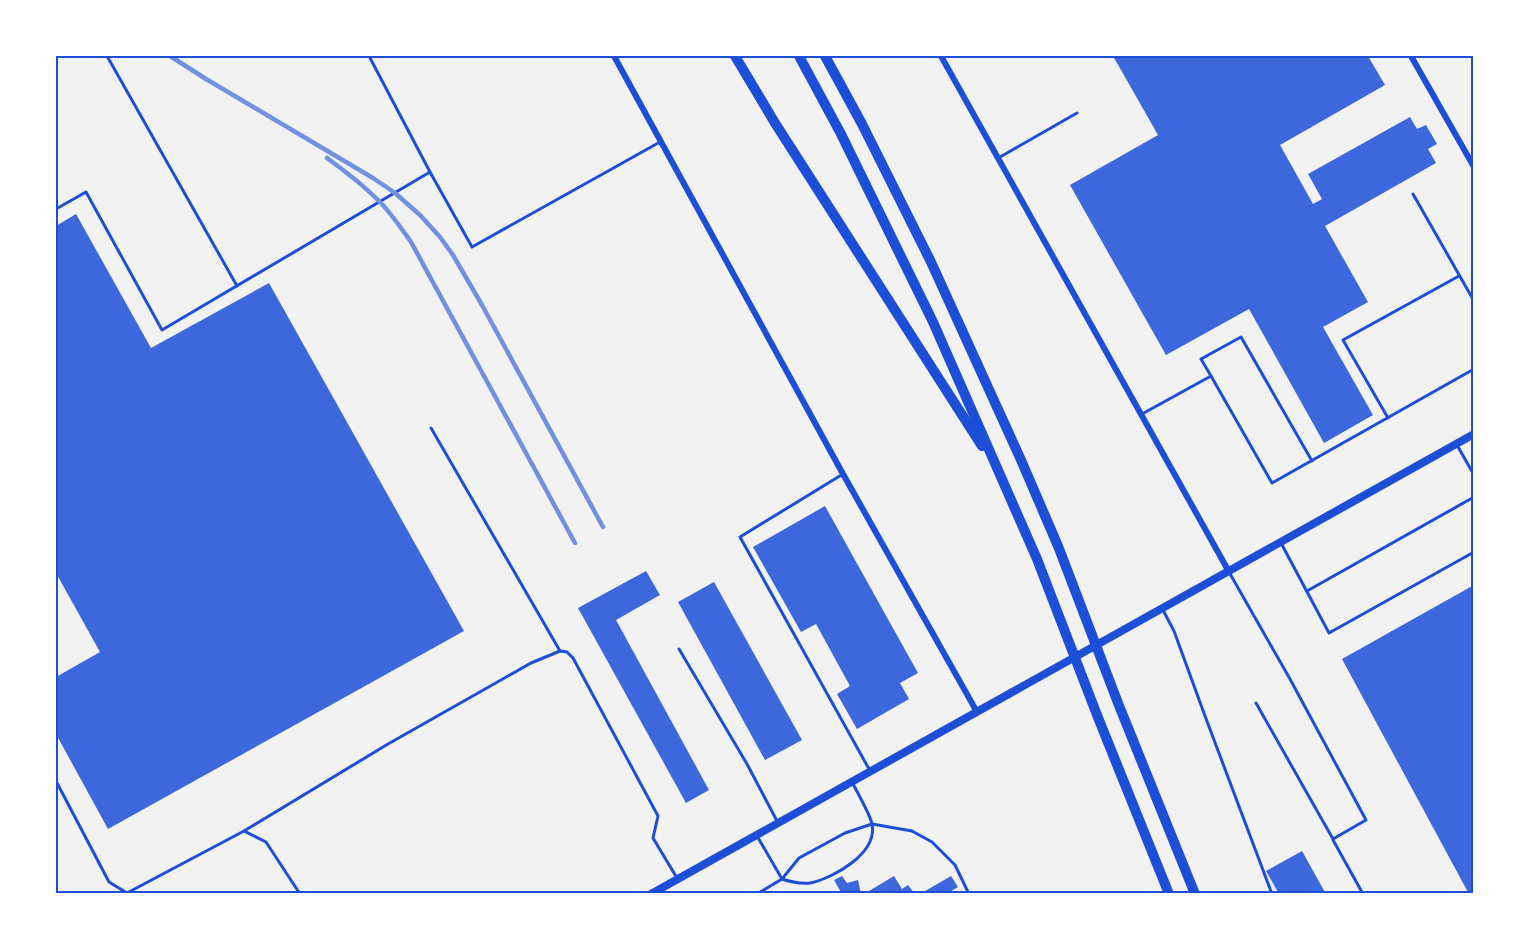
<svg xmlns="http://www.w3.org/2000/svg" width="1529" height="949" viewBox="0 0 1529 949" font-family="Montserrat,sans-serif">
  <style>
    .building { fill: #3d67dc }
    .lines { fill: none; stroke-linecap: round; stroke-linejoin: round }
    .service { stroke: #1d4ed8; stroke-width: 3 }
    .minor { stroke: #1d4ed8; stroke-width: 6 }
    .tertiary { stroke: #1d4ed8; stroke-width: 8 }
    .motorway { stroke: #1d4ed8; stroke-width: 10 }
    .rail { stroke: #7290e2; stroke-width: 4.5 }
    .neatline { fill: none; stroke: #1d4ed8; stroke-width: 2 }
  </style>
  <rect width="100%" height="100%" fill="#f2f2f2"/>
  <g class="building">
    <path d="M1113,56H1368L1385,85L1280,145L1313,204L1322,199L1308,174L1410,117L1417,129L1426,125L1437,144L1428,149L1436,163L1325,226L1368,302L1323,327L1373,415L1324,443L1249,309L1166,355L1070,185L1158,135Z"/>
    <path d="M76,214L151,348L269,283L464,631L108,829L56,734V677L100,652L56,573V226Z"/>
    <path d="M825,506L918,673L900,683L909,699L857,729L837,694L850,686L816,624L801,632L753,547Z"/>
    <path d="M646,571L660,595L616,620L709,790L686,803L578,608Z"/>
    <path d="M714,582L802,740L765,760L678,602Z"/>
    <path d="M1474,585V894H1469L1342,659Z"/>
    <path d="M1302,851L1326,894H1279L1266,871Z"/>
    <path d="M842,876L847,883L858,880L861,894H842L834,880Z"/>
    <path d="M894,876L902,889L908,885L915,894H864Z"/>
    <path d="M951,876L958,887L946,894H920Z"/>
  </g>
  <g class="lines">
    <g class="service">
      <path d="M107,56L237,286"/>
      <path d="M369,56L430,172L472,247L660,142"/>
      <path d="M1000,157L1077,113"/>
      <path d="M1413,194L1474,301"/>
      <path d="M56,209L86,192L162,330L430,172"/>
      <path d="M1211,376L1201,359L1241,337L1312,461"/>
      <path d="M1142,414L1211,376L1272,483L1474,369"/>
      <path d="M1388,418L1343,340L1459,276"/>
      <path d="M431,428L560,651"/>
      <path d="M1457,445L1474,475"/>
      <path d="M843,474L740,537L869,769"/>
      <path d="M1281,543L1329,633L1474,552"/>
      <path d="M1229,572L1290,679L1366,820L1333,839L1256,703"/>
      <path d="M1307,591L1474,497"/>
      <path d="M1163,610L1174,631L1205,716L1272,894"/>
      <path d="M679,649L747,764L777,821"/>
      <path d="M56,781L109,882L127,893L244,831L266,842L300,894"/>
      <path d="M244,831L388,744L531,663L560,651L567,652L573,658L658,816L653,838L677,878"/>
      <path d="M757,836L782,879C791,882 800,884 810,883C834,878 878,853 872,824C870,814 857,792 852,782"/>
      <path d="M1333,840L1363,894"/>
      <path d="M757,894L782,879L799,858L845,833L872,824L912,831L932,842L955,865L969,894"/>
    </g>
    <g class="minor">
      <path d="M614,56L843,474L977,712"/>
      <path d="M941,56L1228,570"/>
      <path d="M1411,56L1474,167"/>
    </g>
    <path class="tertiary" d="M651,894L1474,434"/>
    <g class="motorway">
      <path d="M735,56L775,123L982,446"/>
      <path d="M799,56L841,134L933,322L1037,559L1097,715L1169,894"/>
      <path d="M825,56L862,124L931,262L1021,460L1058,546L1118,703L1195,894"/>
    </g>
    <g class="rail">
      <path d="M170,56L206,79L373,178L395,193L420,215L440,237L453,255L482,305L603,527"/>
      <path d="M327,158C345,171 363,185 379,201C391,213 401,228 411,242L575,543"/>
    </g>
  </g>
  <rect width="1529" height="949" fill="none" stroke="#ffffff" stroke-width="114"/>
  <rect x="57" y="57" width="1415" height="835" class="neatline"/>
</svg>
